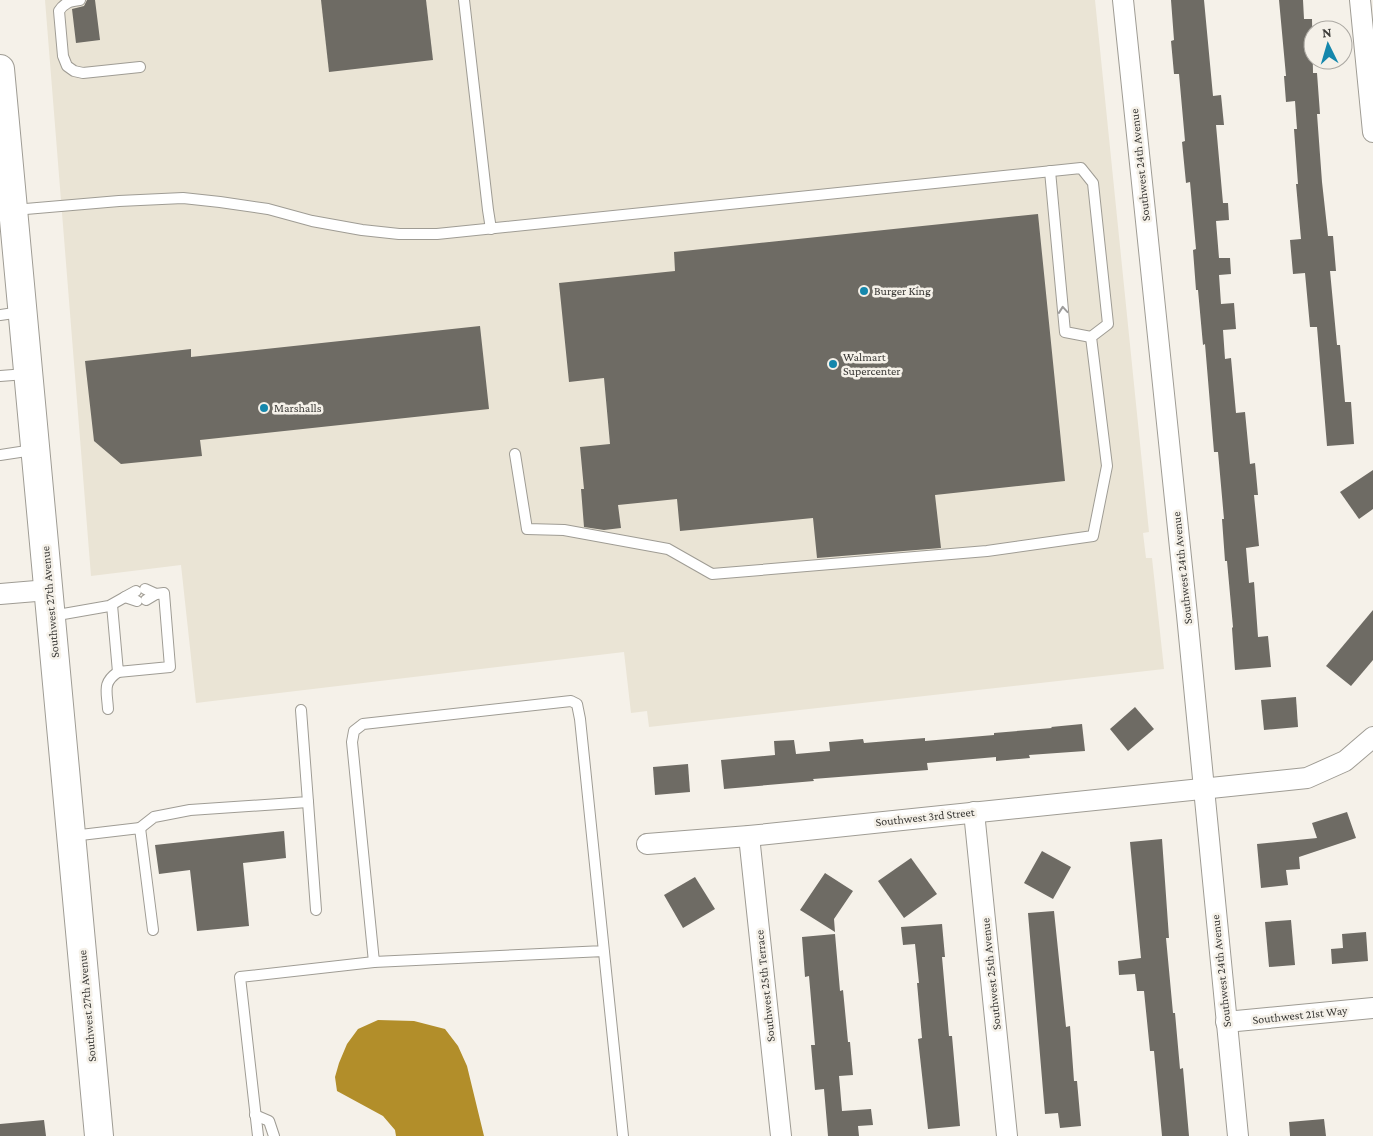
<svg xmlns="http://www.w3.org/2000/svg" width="1373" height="1136" viewBox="0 0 1373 1136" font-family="'Crimson Pro',serif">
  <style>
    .built { fill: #eae4d5 }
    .water { fill: #b28e2a }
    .building { fill: #6e6b64 }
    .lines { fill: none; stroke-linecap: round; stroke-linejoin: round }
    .lane-casing { stroke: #9f9c94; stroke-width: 12 }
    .street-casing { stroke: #9f9c94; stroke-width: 22 }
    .secondary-casing { stroke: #9f9c94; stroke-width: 30 }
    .lane { stroke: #fff; stroke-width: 10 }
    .street { stroke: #fff; stroke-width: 20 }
    .secondary { stroke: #fff; stroke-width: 28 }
    .oneway { stroke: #9d9c9b }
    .poi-dot { fill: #1587ac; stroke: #f5f1e9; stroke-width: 2 }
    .labels { text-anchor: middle; stroke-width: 5; stroke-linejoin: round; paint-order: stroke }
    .street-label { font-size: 12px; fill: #3b3a37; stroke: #f5f1e9 }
    .poi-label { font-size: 12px; fill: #3b3a37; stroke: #f5f1e9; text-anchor: start }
  </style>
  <rect width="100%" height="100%" fill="#f5f1e9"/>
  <path class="built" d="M45,0H1095L1149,532L1143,533L1146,558H1152L1164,669L649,727L647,711L631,713L624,652L196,703L181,565L91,576Z"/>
  <path class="water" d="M378,1020L414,1021L445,1029L458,1046L467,1066L484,1136H396L395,1130L383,1116L337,1091L335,1077L339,1063L347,1044L358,1029Z"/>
  <g class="building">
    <path d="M87,0H95L100,40L76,43L72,9L84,6Z"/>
    <path d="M321,0H426L433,60L329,72Z"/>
    <path d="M1171,0H1204L1213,96L1221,95L1224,125H1216L1222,192L1223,203H1228L1229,220L1216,221L1219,258H1230L1231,274L1219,275L1221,304L1234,303L1236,329L1223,330L1225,359L1231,358L1236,413L1245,412L1250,464L1255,463L1258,495H1254L1259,546L1246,548L1249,583L1254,582L1258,637L1268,636L1271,667L1235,670L1232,628L1233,627L1227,561H1225L1222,519H1224L1218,452H1214L1205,344L1203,345L1198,290H1196L1193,250L1196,249L1190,182L1186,183L1182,142L1185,141L1179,74H1174L1171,41L1174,40Z"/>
    <path d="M1279,0H1303L1304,19H1312L1313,73H1317L1320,114H1317L1322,182L1328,236H1333L1336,271H1330L1337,345H1340L1345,402H1351L1354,444L1327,446L1317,327H1310L1305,273L1293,274L1290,240L1301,239L1296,184H1298L1294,129H1297L1295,101L1286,102L1284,76H1286Z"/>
    <path d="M1038,214L1065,481L935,495L941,548L817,558L813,518L680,531L677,499L618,505L621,528L604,530L584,527L581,489H584L580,447L610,444L604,378L569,382L559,283L675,271L674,252Z"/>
    <path d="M480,326L489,409L200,440L202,456L121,464L94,441L85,361L191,349V357Z"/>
    <path d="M1373,470V509L1359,519L1340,492Z"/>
    <path d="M1373,610V660L1351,686L1326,666Z"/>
    <path d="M1296,697L1298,727L1264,730L1261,700Z"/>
    <path d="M1135,707L1154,729L1128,751L1110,729Z"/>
    <path d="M1082,724L1085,751L1029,755L1030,758L996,761V757L927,763L928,770L813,779L814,781L724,789L721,760L775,755L774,741L794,740L796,754L830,751L829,742L863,739L864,743L925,738V741L994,735V733L1052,728L1051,727Z"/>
    <path d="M688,764L690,792L655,795L653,767Z"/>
    <path d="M1347,812L1356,838L1299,857L1300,869L1286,870L1288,885L1261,888L1257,844L1317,838L1312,823Z"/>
    <path d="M284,831L286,858L243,863L249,926L197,931L190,870L159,874L155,845Z"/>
    <path d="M1162,839L1169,938H1166L1173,1013H1175L1180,1069L1183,1068L1189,1136H1162L1154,1051H1150L1144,991H1137L1135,974L1119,975L1118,961L1141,958L1130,842Z"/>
    <path d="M1042,851L1071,867L1053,899L1024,883Z"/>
    <path d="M911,858L937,894L904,918L878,881Z"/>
    <path d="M825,873L853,891L834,919L835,932L800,910Z"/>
    <path d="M695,877L715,909L683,928L664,895Z"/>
    <path d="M1054,911L1066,1027L1070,1026L1074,1081H1077L1081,1126L1060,1128L1058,1113L1045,1114L1028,913Z"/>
    <path d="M1291,920L1295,965L1269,967L1265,922Z"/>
    <path d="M942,924L945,957H942L949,1036H952L960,1126L928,1129L918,1039L922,1038L917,983H919L915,944L903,945L901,927Z"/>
    <path d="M1366,932L1368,961L1332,964L1331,949L1343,948L1342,934Z"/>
    <path d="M835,934L840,991L843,990L848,1042H850L853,1075L839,1076L842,1111L871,1109L873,1125L858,1126L859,1136H828L824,1089L815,1090L811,1045H815L809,976L805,977L802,937Z"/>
    <path d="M1324,1119L1326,1136H1290L1289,1122Z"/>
    <path d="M44,1120L46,1136H0V1124Z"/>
  </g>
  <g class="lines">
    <g class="lane-casing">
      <g id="lane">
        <path d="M80,0C70,1 64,3 59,11L63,56L67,66L74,71L83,73L140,67"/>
        <path d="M464,0L488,210L491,229"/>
        <path d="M1050,171L1065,332L1091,337"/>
        <path d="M14,210L119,201L183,198L220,202L268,209L312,221L362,230L399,234H437L1081,168L1093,183L1108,324L1091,337L1107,466L1093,536L987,551L712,574L668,549L564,530L527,529L515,454"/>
        <path d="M0,315L21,312"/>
        <path d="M0,376L26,374"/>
        <path d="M0,455L33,450"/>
        <path d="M145,589L156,594L146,600"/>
        <path d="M136,591L125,597L137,601"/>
        <path d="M112,605L118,672L170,667L164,593L156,594"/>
        <path d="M52,616L109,606L125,597"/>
        <path d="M108,709C107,691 102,683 118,672"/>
        <path d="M308,802L316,910"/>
        <path d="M140,828L154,817L190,810L308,802L301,710"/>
        <path d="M72,836L140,828L153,930"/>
        <path d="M604,951L374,962L352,742L354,731L363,724L571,701L577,704L580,719L623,1136"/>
        <path d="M255,1115L269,1121L274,1136"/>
        <path d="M258,1136L240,977L374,962"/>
      </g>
    </g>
    <g class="street-casing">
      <g id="street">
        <path d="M1123,0L1187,615L1238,1136"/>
        <path d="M1360,0L1373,132"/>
        <path d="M0,594L48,590"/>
        <path d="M974,812L1007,1136"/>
        <path d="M749,836L781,1136"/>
        <path d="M647,844L749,836L1307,778L1345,761L1373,737"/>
        <path d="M1226,1022L1373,1008"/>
      </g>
    </g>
    <g class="secondary-casing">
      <path id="secondary" d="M0,69L99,1136"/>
    </g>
    <use href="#lane" class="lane"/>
    <use href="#street" class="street"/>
    <use href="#secondary" class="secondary"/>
  </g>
  <defs><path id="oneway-chevron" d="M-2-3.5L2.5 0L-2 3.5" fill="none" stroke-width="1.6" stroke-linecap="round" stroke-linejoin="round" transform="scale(1.25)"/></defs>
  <use class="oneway" href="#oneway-chevron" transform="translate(1063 310) rotate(-95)"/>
  <g class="poi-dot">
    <circle cx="864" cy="291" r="5"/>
    <circle cx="833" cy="364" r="5"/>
    <circle cx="264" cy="408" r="5"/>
  </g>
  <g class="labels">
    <g class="street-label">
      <text transform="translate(1140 165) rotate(-96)" y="4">Southwest 24th Avenue</text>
      <text transform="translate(1182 568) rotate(-96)" y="4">Southwest 24th Avenue</text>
      <text transform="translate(50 602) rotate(-95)" y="4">Southwest 27th Avenue</text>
      <text transform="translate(925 817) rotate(-6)" y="4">Southwest 3rd Street</text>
      <text transform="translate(1221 971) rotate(-96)" y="4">Southwest 24th Avenue</text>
      <text transform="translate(991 974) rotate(-96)" y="4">Southwest 25th Avenue</text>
      <text transform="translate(765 986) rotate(-96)" y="4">Southwest 25th Terrace</text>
      <text transform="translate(87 1006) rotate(-95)" y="4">Southwest 27th Avenue</text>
      <text transform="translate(1300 1015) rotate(-6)" y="4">Southwest 21st Way</text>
    </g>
    <g class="poi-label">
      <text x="874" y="295">Burger King</text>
      <text x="843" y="361">Walmart<tspan x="843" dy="14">Supercenter</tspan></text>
      <text x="274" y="412">Marshalls</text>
    </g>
  </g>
  <g transform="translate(1328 45) rotate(355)"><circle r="24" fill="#f5f1e9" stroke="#aba8a2"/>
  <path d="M0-4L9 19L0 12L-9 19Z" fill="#1587ac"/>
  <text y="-8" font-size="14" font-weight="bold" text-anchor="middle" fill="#3b3a37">N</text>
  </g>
</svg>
